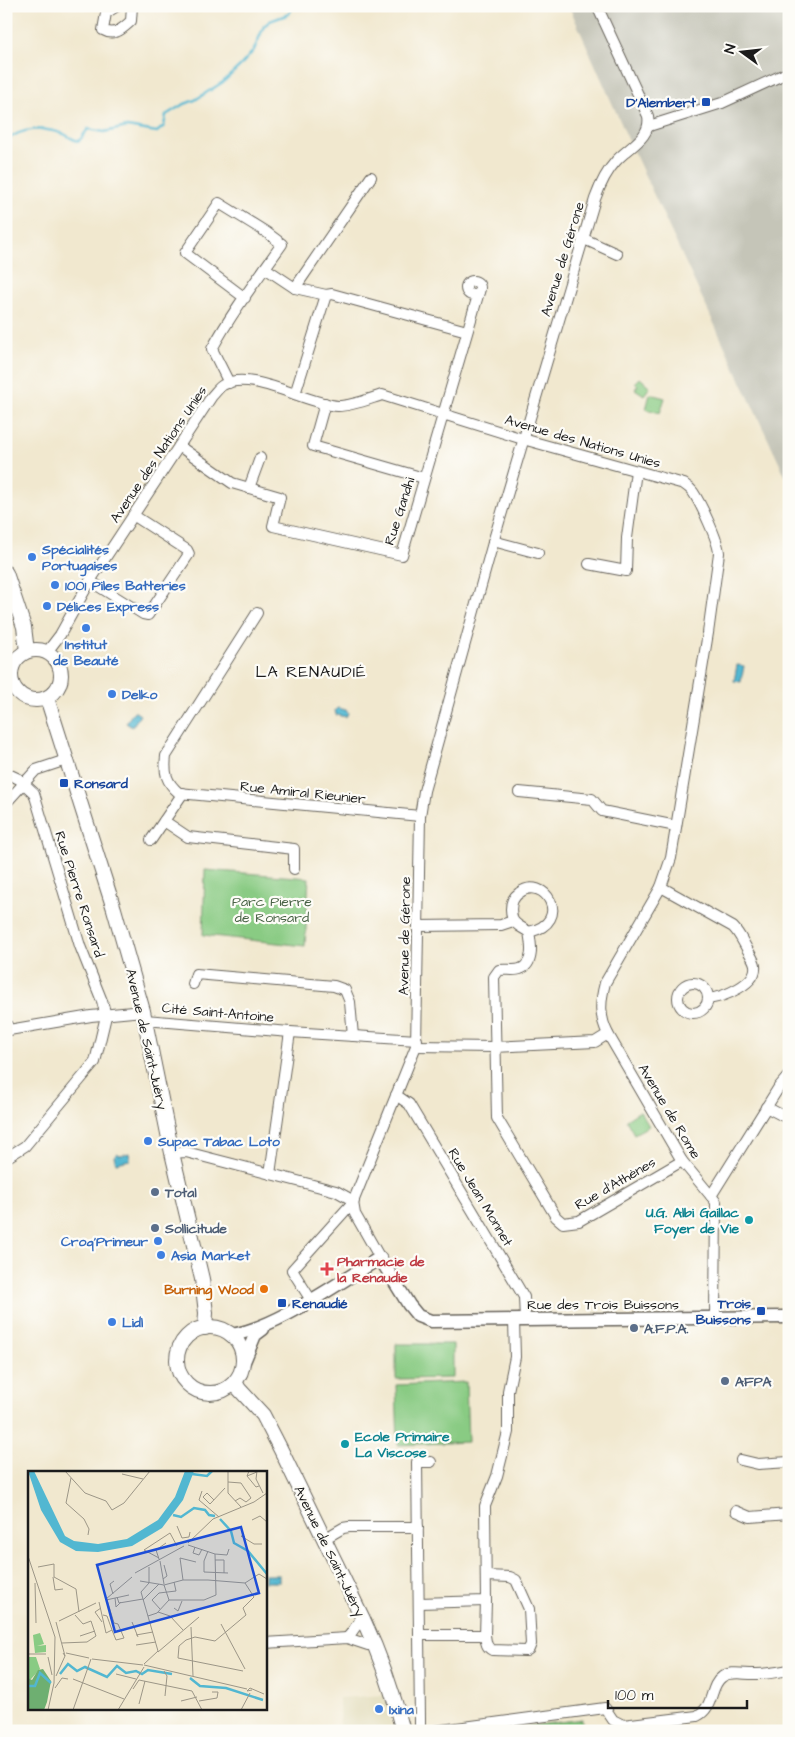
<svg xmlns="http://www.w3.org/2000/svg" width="795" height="1737" viewBox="0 0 795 1737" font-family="'Architects Daughter',sans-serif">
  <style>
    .built { fill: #e2dcba }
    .industrial { fill: #c5c5b8 }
    .green { fill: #89cb83; stroke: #527450 }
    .water { fill: #52b7d1; stroke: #376a76 }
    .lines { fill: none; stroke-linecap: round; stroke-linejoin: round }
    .stream { stroke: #52b7d1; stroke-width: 2.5 }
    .minor-casing { stroke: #67635b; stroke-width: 12 }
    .tertiary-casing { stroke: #67635b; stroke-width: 15 }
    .secondary-casing { stroke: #67635b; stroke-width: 16 }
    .minor { stroke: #fff; stroke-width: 10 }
    .tertiary { stroke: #fff; stroke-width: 12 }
    .secondary { stroke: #fff; stroke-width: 14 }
    .transit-dot { fill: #1a4fb4; stroke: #fdfcf7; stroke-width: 2 }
    .shop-dot { fill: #3f7fe0; stroke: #fdfcf7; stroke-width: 2 }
    .service-dot { fill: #5c6f8a; stroke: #fdfcf7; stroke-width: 2 }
    .culture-dot { fill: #0f9aa8; stroke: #fdfcf7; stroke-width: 2 }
    .health-dot { fill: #e0444e; stroke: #fdfcf7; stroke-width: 2 }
    .food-dot { fill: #e8710a; stroke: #fdfcf7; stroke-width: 2 }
    .labels { text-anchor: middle; stroke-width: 4.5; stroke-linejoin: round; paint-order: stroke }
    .transit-label { font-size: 14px; font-weight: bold; fill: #164399; stroke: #fdfcf7; text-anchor: end }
    .street-label { font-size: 14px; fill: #1c1c1c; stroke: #fdfcf7 }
    .shop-label { font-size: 14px; font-weight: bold; fill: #366cbe; stroke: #fdfcf7; text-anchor: start }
    .park-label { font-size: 14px; fill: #486245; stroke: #fdfcf7 }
    .service-label { font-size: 14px; font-weight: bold; fill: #4e5e75; stroke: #fdfcf7; text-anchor: start }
    .culture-label { font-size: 14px; font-weight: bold; fill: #0d838f; stroke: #fdfcf7; text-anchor: end }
    .health-label { font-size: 14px; font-weight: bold; fill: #be3a42; stroke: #fdfcf7; text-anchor: start }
    .food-label { font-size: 14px; font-weight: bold; fill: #c56008; stroke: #fdfcf7; text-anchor: end }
    .quarter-label { font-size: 16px; letter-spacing: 1px; fill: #1c1c1c; stroke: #fdfcf7 }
    .inset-river { fill: none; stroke: #52b7d1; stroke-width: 2.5 }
    .inset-road { fill: none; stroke: #9c9687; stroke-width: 1 }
    .view { fill: #1d4ed8; fill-opacity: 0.15; stroke: #1d4ed8; stroke-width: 2.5 }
    .inset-edge { fill: none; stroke: #1c1c1c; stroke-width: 2.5 }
  </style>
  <rect width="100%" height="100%" fill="#fdfcf7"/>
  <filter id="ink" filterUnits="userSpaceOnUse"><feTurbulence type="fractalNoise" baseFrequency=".02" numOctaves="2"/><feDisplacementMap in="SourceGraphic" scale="10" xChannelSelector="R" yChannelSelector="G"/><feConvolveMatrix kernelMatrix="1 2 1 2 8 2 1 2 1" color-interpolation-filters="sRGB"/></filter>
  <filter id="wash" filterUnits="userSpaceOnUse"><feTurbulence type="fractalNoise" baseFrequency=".0096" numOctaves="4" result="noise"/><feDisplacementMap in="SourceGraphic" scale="20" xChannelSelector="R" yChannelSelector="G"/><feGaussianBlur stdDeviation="1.12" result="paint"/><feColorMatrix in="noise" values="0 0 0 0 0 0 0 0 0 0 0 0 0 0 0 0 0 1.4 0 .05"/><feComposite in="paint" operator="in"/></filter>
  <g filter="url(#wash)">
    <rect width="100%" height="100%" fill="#f1e8cf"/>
    <path class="built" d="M385,1695L393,1731H340L339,1698Z"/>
    <path class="industrial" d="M569,6H789V484L632,148Z"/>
    <g class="green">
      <path d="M640,378L650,387L644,395L635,389L638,385L635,383Z"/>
      <path d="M650,394L665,398L660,413L646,409Z"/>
      <path d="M205,870L309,878L305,946L203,935Z"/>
      <path d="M640,1111L649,1126L634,1134L626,1120Z"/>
      <path d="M396,1344H453V1378L396,1379Z"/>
      <path d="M466,1382L468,1442L398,1445L396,1385Z"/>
      <path d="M582,1719V1731H494Z"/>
    </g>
    <g class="water">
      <path d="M737,665L744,666L741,682L734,681Z"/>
      <path d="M338,708L346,710L348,713L346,717L336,715L335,710Z"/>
      <path d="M134,711L140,715L132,727L126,723Z"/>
      <path d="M117,1153L120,1155L129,1153L130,1160L116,1163L114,1156Z"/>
      <rect x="265" y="1575" width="14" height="7"/>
    </g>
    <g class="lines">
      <path class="stream" d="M6,141C21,127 46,127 64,134C70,137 73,140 79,141L88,129L104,132L127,127L157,132L164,126L166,115L182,105L195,100L223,82L240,66L254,50L264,26L270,21L289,14L293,6"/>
    </g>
  </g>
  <g filter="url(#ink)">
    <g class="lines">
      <g class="minor-casing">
        <g id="minor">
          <path d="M117,6L106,13L103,30C115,37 123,28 131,21L132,6"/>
          <path d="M649,126L722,103L789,72"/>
          <path d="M582,238L617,254"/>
          <path d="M265,268L295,288L326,295"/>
          <circle cx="473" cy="288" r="7"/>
          <path d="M295,288L371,177"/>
          <path d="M229,383L212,349C232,312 258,278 282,244L266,232L219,203L185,253L245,298"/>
          <path d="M295,394L326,295L332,294L467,331"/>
          <path d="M325,403L313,446L424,478"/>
          <path d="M179,446L232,483L280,497L273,526L402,555L479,292"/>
          <path d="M249,488L260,458"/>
          <path d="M493,541L538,553"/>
          <path d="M589,564L626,571L627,538L636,471"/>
          <path d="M90,581L143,614L148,615L189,554L187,550L133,515"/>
          <path d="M257,613L166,756C164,773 166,782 179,793L420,816"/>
          <path d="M47,652L60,635L90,581L212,396C216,392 219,387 223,385C251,369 307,404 338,406C352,406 369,399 382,395L523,439L684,484C687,486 690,488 693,492C701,504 718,540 719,553L708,633L671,858L661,887L605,983C600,1002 599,1016 608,1034L682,1161L716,1202L715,1318"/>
          <path d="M6,673L10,674"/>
          <path d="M6,773L19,779L34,793L80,946L102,1001L106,1016L95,1062L25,1146L6,1158"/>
          <path d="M519,792L592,799L602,811L676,826"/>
          <path d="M6,803L36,770L66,760"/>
          <path d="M164,821L188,837L294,849V869"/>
          <path d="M151,840L183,793"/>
          <path d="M661,887L733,927C739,933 742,940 746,947C749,953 754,959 755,965C758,984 723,997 708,999"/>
          <path d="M513,921C510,911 509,900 519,893C544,873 574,922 529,932"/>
          <path d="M418,926L501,925L513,921L519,926L529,932C531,943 535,964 520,969C515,971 506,969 499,970L494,977L497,1118L556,1217L563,1223L579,1221L682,1161"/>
          <circle cx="693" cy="998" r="15"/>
          <path d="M193,984L196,974L334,986L345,990L350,1002L353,1036"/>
          <path d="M145,1020L290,1032L417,1040"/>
          <path d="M6,1023L9,1030L91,1016L143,1011"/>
          <path d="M416,1046L494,1047L595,1042L608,1034"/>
          <path d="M396,1095L409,1104L524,1297L525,1320"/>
          <path d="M766,1107L789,1119"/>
          <path d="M172,1153L186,1152L336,1191L354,1201"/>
          <path d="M270,1174L290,1032"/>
          <path d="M711,1196L779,1087L789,1075"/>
          <path d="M353,1202L355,1214L380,1258"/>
          <path d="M311,1300L292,1270L353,1202L416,1046L420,816L424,791L494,539L595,199C600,185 606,172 616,161C628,147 652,138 648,116L597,6"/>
          <path d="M741,1460L758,1464L789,1462"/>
          <path d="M736,1511L750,1517L789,1514"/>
          <path d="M324,1539L343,1528L349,1527H418"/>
          <path d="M419,1603L486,1601L485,1506L497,1476L508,1432V1391L515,1357L514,1320"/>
          <path d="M419,1635H485C486,1642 486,1647 492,1650L526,1651L529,1649L531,1644L529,1609L516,1580L510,1577L486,1576"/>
          <path d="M485,1635L486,1601"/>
          <path d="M347,1638C355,1630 355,1624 363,1619"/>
          <path d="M265,1643L347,1638L368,1645L375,1643"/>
          <path d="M419,1731L420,1730V1719L417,1462H431"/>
          <path d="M434,1731L605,1708L613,1720L623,1725L697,1716C715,1707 709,1686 722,1677C731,1670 746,1675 757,1674C768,1674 778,1672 789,1670"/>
        </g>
      </g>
      <g class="tertiary-casing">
        <g id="tertiary">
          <path d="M231,1335C277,1328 339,1282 380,1258L409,1305L418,1316L431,1321L789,1317"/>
          <path d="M243,1364L255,1335L263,1329"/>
        </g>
      </g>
      <g class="secondary-casing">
        <g id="secondary">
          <path d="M6,573L24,627L27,651"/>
          <circle cx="36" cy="675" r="25"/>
          <path d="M47,698L114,909L143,1011L172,1153L202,1279L206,1313L205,1328"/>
          <circle cx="210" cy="1360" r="33"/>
          <path d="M235,1382L239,1389L263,1415L280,1448L363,1619C380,1655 393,1692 403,1731"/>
        </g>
      </g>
      <use href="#minor" class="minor"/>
      <use href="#tertiary" class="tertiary"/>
      <use href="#secondary" class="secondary"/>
    </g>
  </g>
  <g class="transit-dot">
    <rect x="701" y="97" width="10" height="10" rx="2.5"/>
    <rect x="59" y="778" width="10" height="10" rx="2.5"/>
    <rect x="277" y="1298" width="10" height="10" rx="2.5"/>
    <rect x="756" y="1306" width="10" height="10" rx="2.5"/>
  </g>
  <g class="shop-dot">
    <circle cx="32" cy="557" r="5"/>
    <circle cx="55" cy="585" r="5"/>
    <circle cx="47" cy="606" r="5"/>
    <circle cx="86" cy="628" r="5"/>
    <circle cx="112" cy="694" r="5"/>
    <circle cx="148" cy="1141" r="5"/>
    <circle cx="158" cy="1241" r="5"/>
    <circle cx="161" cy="1255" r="5"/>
    <circle cx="112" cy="1322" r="5"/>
    <circle cx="379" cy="1709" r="5"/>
  </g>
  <g class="service-dot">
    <circle cx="155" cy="1192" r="5"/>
    <circle cx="155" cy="1228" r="5"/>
    <circle cx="634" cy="1328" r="5"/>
    <circle cx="725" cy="1381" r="5"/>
  </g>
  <g class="culture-dot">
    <circle cx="749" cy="1220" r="5"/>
    <circle cx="345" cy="1444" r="5"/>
  </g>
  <path class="health-dot" d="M324.5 1261.5h5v5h5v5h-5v5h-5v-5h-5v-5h5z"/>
  <circle class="food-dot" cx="264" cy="1289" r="5"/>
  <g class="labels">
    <g class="transit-label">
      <text x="696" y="107">D'Alembert</text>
      <text x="74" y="788" text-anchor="start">Ronsard</text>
      <text x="292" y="1308" text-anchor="start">Renaudié</text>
      <text x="751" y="1308">Trois<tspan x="751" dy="16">Buissons</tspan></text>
    </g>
    <g class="street-label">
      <text transform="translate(562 259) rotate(-73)" y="5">Avenue de Gérone</text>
      <text transform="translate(583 441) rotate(16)" y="5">Avenue des Nations Unies</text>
      <text transform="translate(158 454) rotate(-56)" y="5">Avenue des Nations Unies</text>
      <text transform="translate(399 511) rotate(-72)" y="5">Rue Gandhi</text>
      <text transform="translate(303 792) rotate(6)" y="5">Rue Amiral Rieunier</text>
      <text transform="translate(80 894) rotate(72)" y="5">Rue Pierre Ronsard</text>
      <text transform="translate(404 936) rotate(-89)" y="5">Avenue de Gérone</text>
      <text transform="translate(218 1012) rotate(5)" y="5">Cité Saint-Antoine</text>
      <text transform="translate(147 1039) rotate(77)" y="5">Avenue de Saint-Juéry</text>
      <text transform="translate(670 1111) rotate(59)" y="5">Avenue de Rome</text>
      <text transform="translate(615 1183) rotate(-30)" y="5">Rue d'Athènes</text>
      <text transform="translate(481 1197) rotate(59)" y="5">Rue Jean Monnet</text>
      <text x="603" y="1309">Rue des Trois Buissons</text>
      <text transform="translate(330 1551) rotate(64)" y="5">Avenue de Saint-Juéry</text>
    </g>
    <g class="shop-label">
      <text x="42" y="554">Spécialités<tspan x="42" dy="16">Portugaises</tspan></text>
      <text x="65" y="590">1001 Piles Batteries</text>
      <text x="57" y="611">Délices Express</text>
      <text x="86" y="649" text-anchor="middle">Institut<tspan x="86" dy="16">de Beauté</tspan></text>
      <text x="122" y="699">Delko</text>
      <text x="158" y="1146">Supac Tabac Loto</text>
      <text x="148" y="1246" text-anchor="end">Croq'Primeur</text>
      <text x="171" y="1260">Asia Market</text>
      <text x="122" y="1327">Lidl</text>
      <text x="389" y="1714">Ixina</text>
    </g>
    <g class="park-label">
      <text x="272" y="906">Parc Pierre<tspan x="272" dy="16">de Ronsard</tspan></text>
    </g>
    <g class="service-label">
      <text x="165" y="1197">Total</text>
      <text x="165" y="1233">Sollicitude</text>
      <text x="644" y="1333">A.F.P.A.</text>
      <text x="735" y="1386">AFPA</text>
    </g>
    <g class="culture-label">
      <text x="739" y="1217">U.G. Albi Gaillac<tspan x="739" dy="16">Foyer de Vie</tspan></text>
      <text x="355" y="1441" text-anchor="start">Ecole Primaire<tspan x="355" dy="16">La Viscose</tspan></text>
    </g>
    <g class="health-label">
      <text x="337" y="1266">Pharmacie de<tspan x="337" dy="16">la Renaudie</tspan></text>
    </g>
    <g class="food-label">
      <text x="254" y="1294">Burning Wood</text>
    </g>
    <g class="quarter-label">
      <text x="311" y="677">LA RENAUDIÉ</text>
    </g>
  </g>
  <g transform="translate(28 1471)">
    <rect width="239" height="239" fill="#f1e8cf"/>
    <path d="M12,162L16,173L9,175L18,174V181L7,182L5,164ZM0,186H8L12,198L3,208H0Z" fill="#89cb83"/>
    <path d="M15,198L23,210L19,231L16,239H0V207L4,209L10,199Z" fill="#6eaf71"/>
    <path d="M0,0H6L37,65L46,70L70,73L99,68L130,49L147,26L157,0H166L155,29L134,57L104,75L70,81L48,80L32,71L13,39Z" fill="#52b7d1"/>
    <path class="inset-river" d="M164,3L179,5L184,0M145,44L153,46L166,37L177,39L181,44L187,45M192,48L203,60L206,72L220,80L239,103M32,203L40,193L49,200L57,196L79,206L89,195L98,202L108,200L114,203L120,199L144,203M162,207L172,215L198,217L235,229M0,215H7L12,202L23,212"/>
    <path class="inset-road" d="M37,0L57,22L78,30L84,39L96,32L122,0M200,0V22L213,36M221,0L219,5L229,1M229,0L228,8L235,22M94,3L115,8M219,5L228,16L231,15M43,7L38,32L56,48L61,58L60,64M200,11L213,12L223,27L218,31L212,27L207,30M174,20L171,29L191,46M186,29L179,22L175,26L182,33L183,32L197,17M224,49L232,45L239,51M149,55L154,67L161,66L162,61M217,66L213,65L226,73H234M160,72L185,48L226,31L239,22M160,74L187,83M167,76L165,82L171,84L174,78M180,80L176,90V101L200,102M187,83L199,84L201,78M0,85L27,166L26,212L20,239M131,87L116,79L142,62L149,75M131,88L128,79L138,72M187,89H196V102M132,90L136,113M10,96L26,93V106L48,118L51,141M121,96V112M107,102L156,75M25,106L27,119L35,118M135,108L139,105L136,94M155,109L152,87L168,91M112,110L136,114L155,109H180L217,112M7,112L8,152M217,112L231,103L239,108M136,114L141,129M85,123L82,113L86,110M89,126L91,132L115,128M87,127L88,136L93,131M78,128L104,106M78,129L101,124M79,129L86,152L90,153L96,167L88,169L84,159M115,129L131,113M141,129H176L188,124L187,83M71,131L78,162L84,159L79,145L75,144M73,137L67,141L74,151M146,137L150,140L154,130M132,138L124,129L131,122L148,120L146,111M130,141L142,145L155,159M120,145L129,142L141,129M31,150L68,132M28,151L37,185L35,182M104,151L110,166M193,153L217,198M163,156L165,205M108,164L125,161M52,165L67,160M34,172L59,171L68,165L63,150L55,153L47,144M108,174L128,171M130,181L171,146M38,182L61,187M0,183H18M20,186L24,204M64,188L115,194M116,193L130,180L113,121L121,112M116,194L219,218M136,200L139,205L137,225M215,200L150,187L151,175L158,169L167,166L187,170L218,144L215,137L226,126L217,112M88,203L108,208M28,205L37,185M45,208L96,228M27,217L34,207L40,208M105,218L111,209L164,220L174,239M224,219L219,220L222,217L236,223M153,230L169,226M171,230L189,227L190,221H184M111,233L117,210M45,239L63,188M90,239L116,196M213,239L222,222"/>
    <path class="view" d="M213,56L231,122L87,161L69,94Z"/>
    <rect width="239" height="239" class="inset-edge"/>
  </g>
  <rect width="795" height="1737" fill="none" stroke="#fdfcf7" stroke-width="25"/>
  <g transform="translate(742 52) rotate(285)" stroke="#fdfcf7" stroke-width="4" paint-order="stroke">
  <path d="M0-4L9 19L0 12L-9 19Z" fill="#1c1c1c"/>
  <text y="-8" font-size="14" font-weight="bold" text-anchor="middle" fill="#1c1c1c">N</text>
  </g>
  <path d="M608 1700v8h139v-8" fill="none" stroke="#1c1c1c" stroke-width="2.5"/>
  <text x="615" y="1700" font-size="15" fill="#1c1c1c" stroke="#fdfcf7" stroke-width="4" paint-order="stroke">100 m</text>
</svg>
